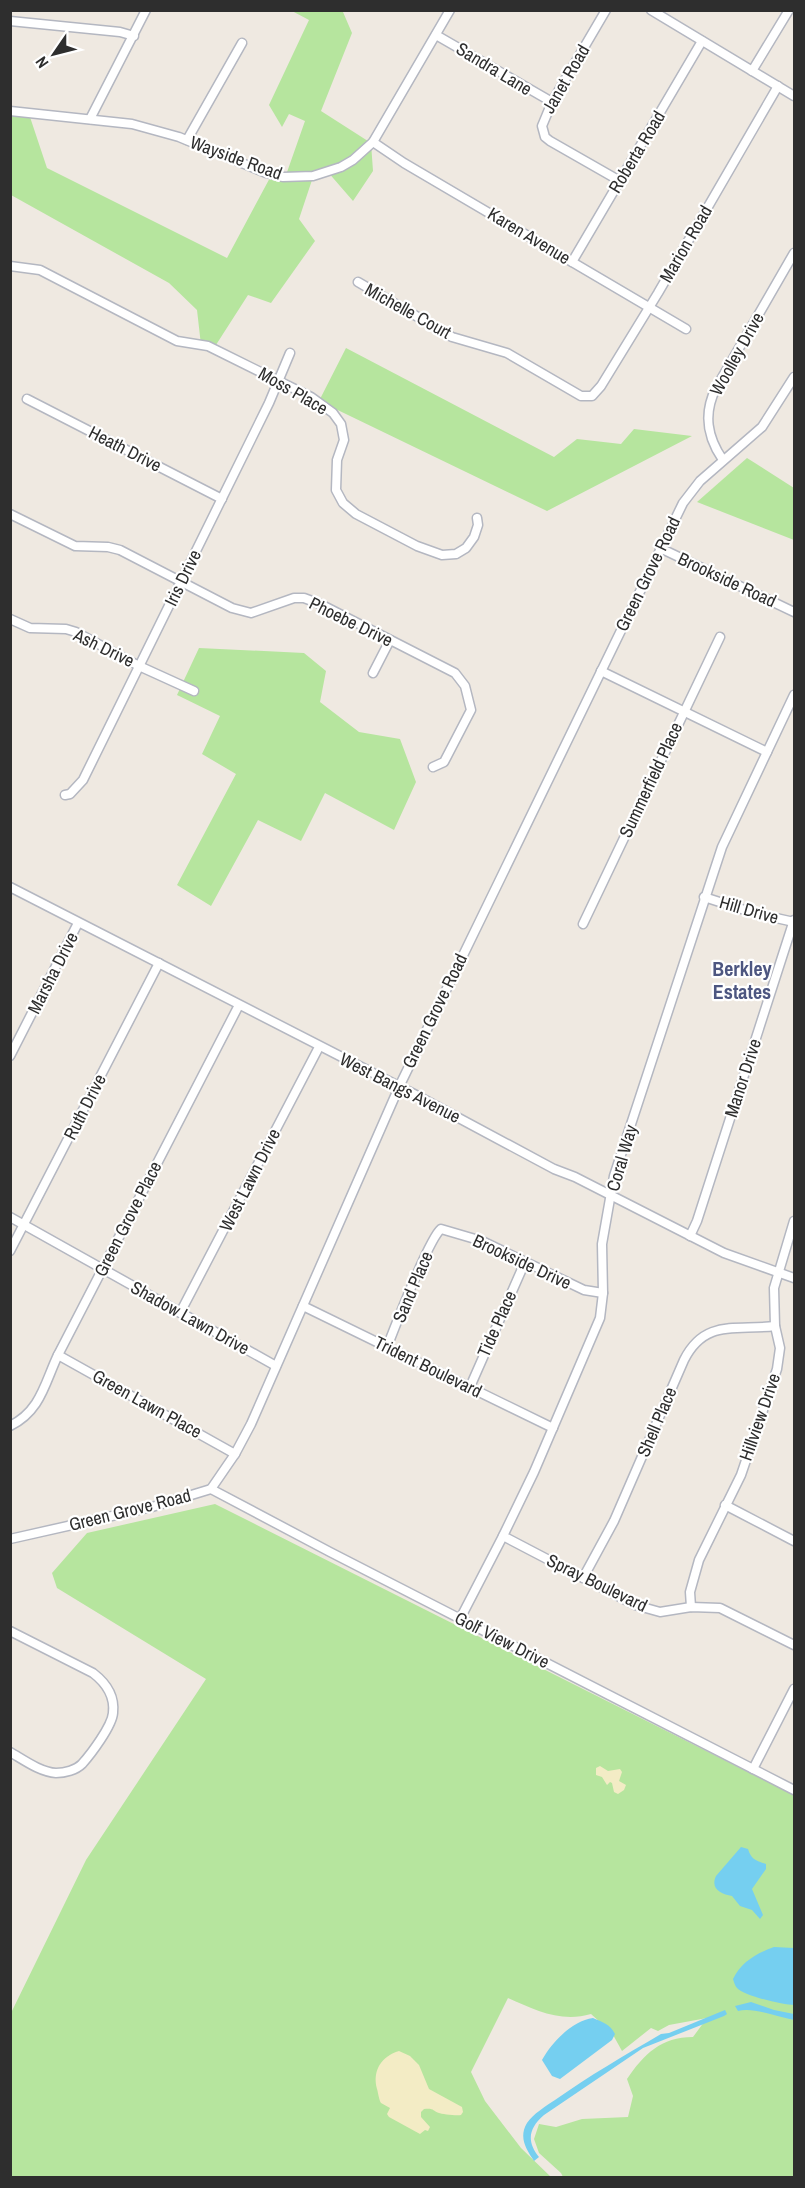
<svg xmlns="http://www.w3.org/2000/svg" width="805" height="2188" viewBox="0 0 805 2188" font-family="'Archivo Narrow',sans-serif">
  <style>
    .green { fill: #b6e59e }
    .sand { fill: #f3ecc5 }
    .water { fill: #75cff0 }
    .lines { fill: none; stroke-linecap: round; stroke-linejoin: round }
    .minor-casing { stroke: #b4b7c1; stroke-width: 11 }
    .minor { stroke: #fff; stroke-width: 8 }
    .labels { text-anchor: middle; stroke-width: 4.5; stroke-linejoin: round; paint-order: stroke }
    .street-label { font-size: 18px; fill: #2e2e2e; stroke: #fff }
    .neighbourhood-label { font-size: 20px; font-weight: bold; fill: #4d5680; stroke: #fff }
  </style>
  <rect width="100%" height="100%" fill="#efe9e1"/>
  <g class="green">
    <path d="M338,10L343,12L352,33L321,111L371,143L373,171L353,201L327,171L314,174L299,219L315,241L271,303L248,295L214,348L201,345L197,310L169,283L11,195V114L30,117L47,168L227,258L272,174L286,175L305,121L289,114L282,127L269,105L309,20L292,11Z"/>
    <path d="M346,348L554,457L577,439L621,444L634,429L692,436L547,511L319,401Z"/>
    <path d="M747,458L794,488V540L697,502Z"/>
    <path d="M199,648L304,653L326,671L320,702L359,732L400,739L416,782L394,830L325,793L301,841L258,820L211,906L177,885L236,774L202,754L220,716L177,695Z"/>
    <path d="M215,1504L794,1795V2177H563L561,2173L539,2153L534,2139L539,2124L556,2127L582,2119L628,2117L633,2096L627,2079C644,2054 661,2037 693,2037L707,2018L669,2025L658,2031L651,2028L622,2051L612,2033L591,2014C561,2023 535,2010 508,1998L471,2072L485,2101L521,2148L551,2177H11L10,2015L86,1860L206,1679L57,1588L52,1573L87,1533Z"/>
  </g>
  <g class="sand">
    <path d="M600,1766L608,1771L620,1769L622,1772L619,1781L626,1785L624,1790L618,1794L614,1792L612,1783L610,1782L607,1785L602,1777L596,1775V1768Z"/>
    <path d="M399,2051L410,2056L419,2065L429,2089L462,2107L463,2112L461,2115C457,2116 441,2114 439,2113C432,2111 435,2108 424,2109L421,2112V2117L430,2127L428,2131L425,2130L420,2134L389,2117L387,2114L390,2108C387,2106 384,2105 381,2103C379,2100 378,2092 377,2089C372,2070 382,2056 399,2051Z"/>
  </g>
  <g class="water">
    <path d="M741,1847L748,1849C751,1859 756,1861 766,1864V1869L752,1889L763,1915L760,1919L752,1910L740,1906L732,1896C721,1894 710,1889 716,1876Z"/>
    <path d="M774,1947L794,1948V2005C784,2005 744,1996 737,1988C735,1986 734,1982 733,1979C741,1962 757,1953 774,1947Z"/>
    <path d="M751,2002L774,2010L794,2014V2020C777,2017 754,2007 738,2011L735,2006Z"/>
    <path d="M725,2010L727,2014L724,2016L643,2048L544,2115C529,2128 526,2141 539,2157L534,2161C527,2150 518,2138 527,2123C533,2114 546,2106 555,2100C589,2076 625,2055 661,2034L669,2033Z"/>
    <path d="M593,2018C602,2022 610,2024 615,2034L612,2040L560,2079L552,2076L542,2060C552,2042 572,2021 593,2018Z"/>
  </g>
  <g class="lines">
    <g class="minor-casing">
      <g id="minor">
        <path d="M606,10L552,102L542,126L545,137L550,141L620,181"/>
        <path d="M651,10L794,96"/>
        <path d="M10,21L120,32L134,36"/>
        <path d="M436,35L552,102"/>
        <path d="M752,71L789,10"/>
        <path d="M10,111L132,124L179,137L266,173L283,177L313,176L341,167L353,160L373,142L450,10"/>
        <path d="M90,119L146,10"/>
        <path d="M187,140L242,43"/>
        <path d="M373,142L404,163L686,329"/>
        <path d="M572,262L702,41"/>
        <path d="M10,266L40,270L177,341L208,346L311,397L333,413L341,424L344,440L337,460L336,490L343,503L356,514L417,546L442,555L456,554L466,548L474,537L478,525L477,518"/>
        <path d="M358,282L452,337L507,353L581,396H592L601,386L658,293L778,86"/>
        <path d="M27,399L222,499"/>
        <path d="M723,460C707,437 703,414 716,388L794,253"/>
        <path d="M10,514L75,546L108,547L120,550L232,608L251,613L294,598H304L320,604L455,673L465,686L471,710L444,762L433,767"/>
        <path d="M660,548L794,612"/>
        <path d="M10,619L30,628L66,629L76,632L139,666L194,691"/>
        <path d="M601,671L767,752"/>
        <path d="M373,673L390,640"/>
        <path d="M65,795L70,794L83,780L269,403L290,353"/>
        <path d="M10,887L414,1094L554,1169L575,1177L724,1253L794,1278"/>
        <path d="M704,897L754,913L794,922"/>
        <path d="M583,924L720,637"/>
        <path d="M10,1056L78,923"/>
        <path d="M10,1217L276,1366"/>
        <path d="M690,1236L697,1221L794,920"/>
        <path d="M10,1251L159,963"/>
        <path d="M303,1306L553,1428"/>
        <path d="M180,1313L319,1047"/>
        <path d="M387,1347C395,1327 429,1238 441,1229L482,1241L584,1290L603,1293"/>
        <path d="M58,1355L235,1454"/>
        <path d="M470,1387L525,1262"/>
        <path d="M10,1426C41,1411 45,1382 58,1355L239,1005"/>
        <path d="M211,1489L330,1552L794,1790"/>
        <path d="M725,1505L794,1541"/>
        <path d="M503,1536L635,1605L660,1612L691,1607L720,1608L794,1645"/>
        <path d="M10,1539L152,1507L211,1489L235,1454L251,1424L399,1087L683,503L700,481L762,427L794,377"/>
        <path d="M583,1578L614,1521L684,1360C705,1318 737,1331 775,1326"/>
        <path d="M691,1607L690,1592L699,1560L741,1475L777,1369L780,1348L775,1326L774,1288L794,1221"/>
        <path d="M460,1619L503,1536L534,1472L600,1318L603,1293L602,1244L614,1176L722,847L794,695"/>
        <path d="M10,1631L93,1673C106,1683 115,1696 113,1713C112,1726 91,1754 82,1764C76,1770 65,1773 56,1773C40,1772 24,1760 10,1752"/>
        <path d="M753,1769L794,1689"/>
      </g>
    </g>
    <use href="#minor" class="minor"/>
  </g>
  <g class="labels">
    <g class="street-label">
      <text transform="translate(494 69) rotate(31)" y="6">Sandra Lane</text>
      <text transform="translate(566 79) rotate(-60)" y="6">Janet Road</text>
      <text transform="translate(637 152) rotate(-59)" y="6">Roberta Road</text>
      <text transform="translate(236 158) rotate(20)" y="6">Wayside Road</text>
      <text transform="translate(529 236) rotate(31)" y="6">Karen Avenue</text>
      <text transform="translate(686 244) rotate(-60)" y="6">Marion Road</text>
      <text transform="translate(408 311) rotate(29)" y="6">Michelle Court</text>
      <text transform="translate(737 354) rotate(-61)" y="6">Woolley Drive</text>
      <text transform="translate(293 391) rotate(30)" y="6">Moss Place</text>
      <text transform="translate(125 449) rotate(27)" y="6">Heath Drive</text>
      <text transform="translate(648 574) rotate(-64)" y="6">Green Grove Road</text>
      <text transform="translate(183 578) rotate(-64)" y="6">Iris Drive</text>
      <text transform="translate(727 580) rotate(25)" y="6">Brookside Road</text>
      <text transform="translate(351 622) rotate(26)" y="6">Phoebe Drive</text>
      <text transform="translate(104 648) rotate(26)" y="6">Ash Drive</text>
      <text transform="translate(651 780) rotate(-65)" y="6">Summerfield Place</text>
      <text transform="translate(749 910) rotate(16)" y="6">Hill Drive</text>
      <text transform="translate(53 973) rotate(-63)" y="6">Marsha Drive</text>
      <text transform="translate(435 1011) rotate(-64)" y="6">Green Grove Road</text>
      <text transform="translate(743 1078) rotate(-72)" y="6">Manor Drive</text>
      <text transform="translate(400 1088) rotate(27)" y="6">West Bangs Avenue</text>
      <text transform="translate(85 1107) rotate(-63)" y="6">Ruth Drive</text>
      <text transform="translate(622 1158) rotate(-74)" y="6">Coral Way</text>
      <text transform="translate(250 1180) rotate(-63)" y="6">West Lawn Drive</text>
      <text transform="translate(128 1219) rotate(-63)" y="6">Green Grove Place</text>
      <text transform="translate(522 1262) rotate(25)" y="6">Brookside Drive</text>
      <text transform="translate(413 1287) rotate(-67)" y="6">Sand Place</text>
      <text transform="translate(190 1318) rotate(29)" y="6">Shadow Lawn Drive</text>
      <text transform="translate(497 1324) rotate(-66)" y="6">Tide Place</text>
      <text transform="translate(428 1367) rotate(26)" y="6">Trident Boulevard</text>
      <text transform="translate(147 1404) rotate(29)" y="6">Green Lawn Place</text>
      <text transform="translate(760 1417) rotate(-71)" y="6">Hillview Drive</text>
      <text transform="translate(657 1422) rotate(-67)" y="6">Shell Place</text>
      <text transform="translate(130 1510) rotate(-14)" y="6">Green Grove Road</text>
      <text transform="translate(597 1583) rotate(26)" y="6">Spray Boulevard</text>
      <text transform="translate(502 1640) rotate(27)" y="6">Golf View Drive</text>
    </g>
    <g class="neighbourhood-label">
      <text x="742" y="976">Berkley<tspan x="742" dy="23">Estates</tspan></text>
    </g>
  </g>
  <rect width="805" height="2188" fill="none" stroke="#2e2e2e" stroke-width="24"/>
  <g transform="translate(54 54) rotate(235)" stroke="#ffffff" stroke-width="4.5" paint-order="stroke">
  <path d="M0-4.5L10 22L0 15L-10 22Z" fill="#2e2e2e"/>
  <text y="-9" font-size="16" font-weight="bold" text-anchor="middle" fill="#2e2e2e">N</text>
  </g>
</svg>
